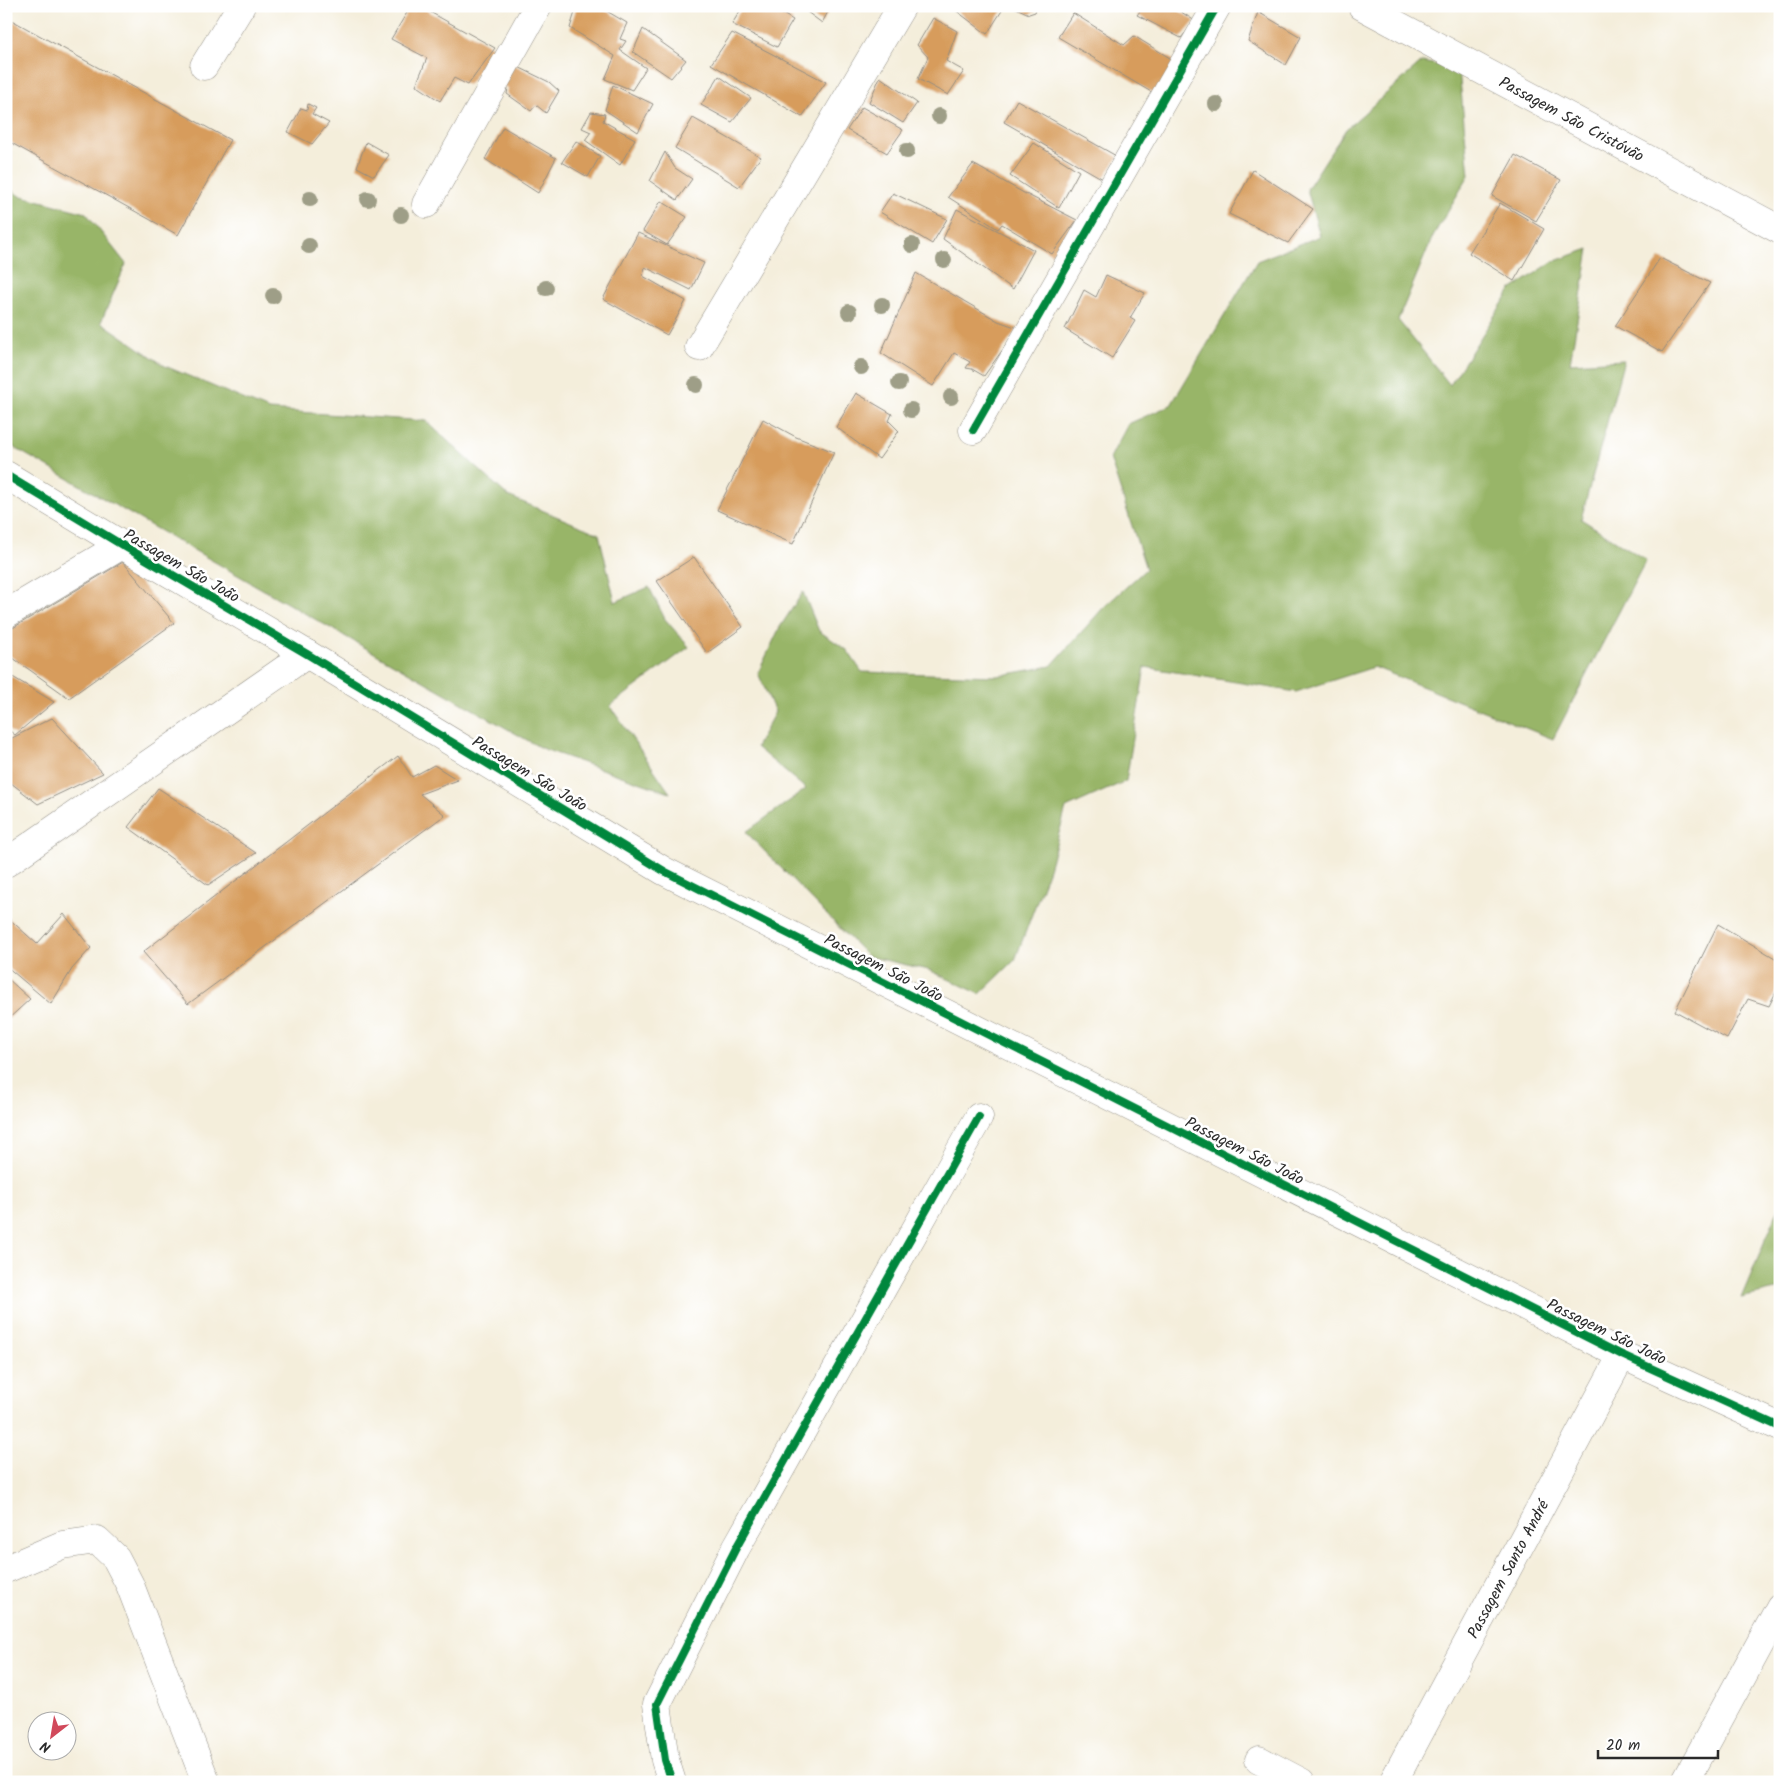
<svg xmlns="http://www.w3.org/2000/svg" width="1786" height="1788" viewBox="0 0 1786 1788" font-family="Kalam,sans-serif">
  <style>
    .forest { fill: #98b567; stroke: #627049 }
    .building { fill: #d79c5c }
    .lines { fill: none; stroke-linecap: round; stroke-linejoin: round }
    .minor-casing { stroke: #908c83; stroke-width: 29 }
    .minor { stroke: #fff; stroke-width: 28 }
    .cycleway-casing { stroke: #fff; stroke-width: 11 }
    .cycleway { stroke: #00873e; stroke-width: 8 }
    .tree { fill: #9e9e87 }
    .labels { text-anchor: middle; stroke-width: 5; stroke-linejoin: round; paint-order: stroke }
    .street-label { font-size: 16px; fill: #2b2b2b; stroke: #fff }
  </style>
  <rect width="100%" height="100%" fill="#fff"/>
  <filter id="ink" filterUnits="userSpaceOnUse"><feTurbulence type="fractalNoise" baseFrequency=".02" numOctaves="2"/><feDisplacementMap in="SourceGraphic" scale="10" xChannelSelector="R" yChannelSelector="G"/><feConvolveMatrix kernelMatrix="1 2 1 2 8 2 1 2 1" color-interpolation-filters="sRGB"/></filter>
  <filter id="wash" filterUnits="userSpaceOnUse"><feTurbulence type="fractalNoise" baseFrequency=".0096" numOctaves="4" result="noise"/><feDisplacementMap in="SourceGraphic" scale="20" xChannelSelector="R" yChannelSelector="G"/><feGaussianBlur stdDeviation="1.12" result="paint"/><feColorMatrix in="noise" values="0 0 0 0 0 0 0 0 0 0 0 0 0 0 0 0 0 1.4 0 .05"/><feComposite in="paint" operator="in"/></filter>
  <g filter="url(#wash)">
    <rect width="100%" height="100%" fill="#f4eedb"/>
    <g class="forest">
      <path d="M1422,62L1459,69L1469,175L1433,236L1398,320L1450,385L1511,290L1552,262L1589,249L1570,363L1624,360L1581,519L1646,560L1553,739L1374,667L1296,692L1145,667L1126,781L1066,808L1049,869L1015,960L980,994L929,970L867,956L746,832L806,789L756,747L775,712L758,673L780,627L803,592L819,631L847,650L862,672L997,676L1051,666L1104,607L1146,569L1110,458L1128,424L1171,405L1257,261L1320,236L1307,189L1346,129Z"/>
      <path d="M6,186L18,195L86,213L126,264L101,322L165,366L269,410L426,421L508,496L599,534L615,602L649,587L665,619L689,647L610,706L670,793L541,748L6,443Z"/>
      <path d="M1780,1206V1289L1741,1298Z"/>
    </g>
    <g id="blocks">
      <g class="building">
        <path d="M411,6H419L495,48L468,85L454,78L440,101L416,85L427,58L391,39Z"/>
        <path d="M577,6H598L627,23L620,39L626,41L620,50L646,68L632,90L605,79L615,56L570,28Z"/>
        <path d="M743,6H769L793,20L777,47L732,24Z"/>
        <path d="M799,6H831L822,23Z"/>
        <path d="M950,6H1005L987,34Z"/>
        <path d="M1012,6H1038L1035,12L1029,14Z"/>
        <path d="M1144,6H1172L1195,21L1181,38L1137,15Z"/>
        <path d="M1258,12L1301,37L1286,65L1248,41Z"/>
        <path d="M1073,13L1124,45L1134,36L1178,63L1158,96L1058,37Z"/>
        <path d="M6,17L230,140L178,235L6,140Z"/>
        <path d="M933,18L957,31L946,61L964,71L948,95L918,79L928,57L917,45Z"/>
        <path d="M643,29L686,60L671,78L633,52Z"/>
        <path d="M732,33L826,82L802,117L711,64Z"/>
        <path d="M508,62L549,82L559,91L546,113L536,105L531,111L507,94L508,88L499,84Z"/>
        <path d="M719,76L751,98L732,122L701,105Z"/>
        <path d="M880,77L917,103L903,123L869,102Z"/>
        <path d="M613,85L653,104L638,132L605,110Z"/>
        <path d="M1017,100L1118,157L1103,179L1004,122Z"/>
        <path d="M308,104L316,108L312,114L329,123L312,144L288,132L301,108L307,110Z"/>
        <path d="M862,107L903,130L887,153L847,130Z"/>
        <path d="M591,112L605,114L603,121L635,139L620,165L585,140L591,132L582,128Z"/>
        <path d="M693,118L761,157L739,187L675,148Z"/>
        <path d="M503,127L556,158L538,193L485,159Z"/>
        <path d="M576,141L600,156L588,177L562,162Z"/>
        <path d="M366,142L389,155L374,176L357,167Z"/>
        <path d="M1034,143L1079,171L1059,208L1010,176Z"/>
        <path d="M665,152L675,168L692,179L677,200L650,181Z"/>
        <path d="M1515,155L1561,180L1536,221L1492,196Z"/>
        <path d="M973,164L1022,192L1077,220L1052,254L1002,224L998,229L948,197Z"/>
        <path d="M1253,170L1313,209L1288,243L1229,214Z"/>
        <path d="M893,193L947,219L932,244L880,212Z"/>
        <path d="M661,201L687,217L667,245L643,231Z"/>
        <path d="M1500,203L1544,229L1514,281L1469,253Z"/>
        <path d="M957,209L1034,250L1013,289L943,239Z"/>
        <path d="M638,233L704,263L691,290L645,267L643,276L686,301L667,335L603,299Z"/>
        <path d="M1660,258L1710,283L1662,352L1615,326Z"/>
        <path d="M916,273L998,321L1018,328L984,376L972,369L966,368L970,362L954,353L933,386L881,353Z"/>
        <path d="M1106,275L1145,293L1130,318L1135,321L1112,358L1065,329L1084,290L1096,297Z"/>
        <path d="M856,393L892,414L889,421L899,431L879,459L836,427Z"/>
        <path d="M763,419L796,437L834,452L793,544L717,510Z"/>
        <path d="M694,557L743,627L707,653L657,581Z"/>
        <path d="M123,562L174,623L69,698L6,653V632Z"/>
        <path d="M6,673L54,702L15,735L6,728Z"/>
        <path d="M52,718L103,773L38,804L6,779V741Z"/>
        <path d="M398,756L412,777L434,765L458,780L420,794L445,815L188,1004L143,952Z"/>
        <path d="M158,788L256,853L208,885L128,827Z"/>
        <path d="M64,914L91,948L72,969L51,1004L6,966V916L37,944Z"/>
        <path d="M1718,924L1780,961V984L1769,1006L1748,999L1727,1039L1675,1011Z"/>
        <path d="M6,977L30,999L6,1021Z"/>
      </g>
    </g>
  </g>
  <g filter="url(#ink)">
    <use href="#blocks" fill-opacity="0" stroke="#908c83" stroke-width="1"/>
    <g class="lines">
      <g class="minor-casing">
        <g id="minor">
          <path id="s1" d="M1362,6L1780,230"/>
          <path d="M204,66L241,6"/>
          <path d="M426,204L538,6"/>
          <path d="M699,347L902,6"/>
          <path d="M973,430L1217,6"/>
          <path d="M6,475L122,545L307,654L664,871L1622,1355L1780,1427"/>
          <path d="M6,614L122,545"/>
          <path d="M6,863L307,654"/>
          <path d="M6,1569L62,1545L97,1540L116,1558L130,1585L206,1782"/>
          <path d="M1259,1760L1301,1782"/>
          <path d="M672,1782L665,1760L657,1704L736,1548L979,1117"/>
          <path id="s2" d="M1393,1782L1622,1355"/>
          <path d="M1685,1782L1780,1607"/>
        </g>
      </g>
      <use href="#minor" class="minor"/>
      <g class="cycleway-casing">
        <g id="cycleway">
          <path d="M973,430L1217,6"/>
          <path d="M6,475L122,545L307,654L664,871L1622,1355L1780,1427"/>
          <path d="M672,1782L665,1760L657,1704L736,1548L979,1117"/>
        </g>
      </g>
      <use href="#cycleway" class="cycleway"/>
    </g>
    <g class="tree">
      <circle cx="1216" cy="104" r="8"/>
      <circle cx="939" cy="116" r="8"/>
      <circle cx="907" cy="151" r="8"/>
      <circle cx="310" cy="199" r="8"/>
      <circle cx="368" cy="199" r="8"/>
      <circle cx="401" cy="215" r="8"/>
      <circle cx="912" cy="245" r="8"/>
      <circle cx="309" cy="246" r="8"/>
      <circle cx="944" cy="260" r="8"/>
      <circle cx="546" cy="288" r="8"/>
      <circle cx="273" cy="296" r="8"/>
      <circle cx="882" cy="305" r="8"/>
      <circle cx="849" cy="312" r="8"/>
      <circle cx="861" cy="367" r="8"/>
      <circle cx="899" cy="383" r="8"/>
      <circle cx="696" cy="385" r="8"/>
      <circle cx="951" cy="397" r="8"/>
      <circle cx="911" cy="410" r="8"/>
    </g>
  </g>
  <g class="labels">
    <g class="street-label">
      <text dy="6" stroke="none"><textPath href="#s1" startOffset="238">Passagem São Cristóvão</textPath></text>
      <text transform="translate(182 565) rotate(30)" y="6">Passagem São João</text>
      <text transform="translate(530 773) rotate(31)" y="6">Passagem São João</text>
      <text transform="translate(884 967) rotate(27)" y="6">Passagem São João</text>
      <text transform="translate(1245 1150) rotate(27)" y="6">Passagem São João</text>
      <text transform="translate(1607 1331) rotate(26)" y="6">Passagem São João</text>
      <text dy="6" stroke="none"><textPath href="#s2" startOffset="242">Passagem Santo André</textPath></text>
    </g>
  </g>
  <rect width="1786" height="1788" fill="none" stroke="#fff" stroke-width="25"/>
  <g transform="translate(52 1736) rotate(211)"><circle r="24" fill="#ffffff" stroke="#aaaaaa"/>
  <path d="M0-4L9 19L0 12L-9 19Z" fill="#d1495b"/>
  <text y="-8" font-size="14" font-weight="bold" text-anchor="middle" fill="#2b2b2b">N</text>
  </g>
  <path d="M1598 1750v8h120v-8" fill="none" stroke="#2b2b2b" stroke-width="2.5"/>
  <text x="1606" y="1750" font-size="15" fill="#2b2b2b" stroke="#ffffff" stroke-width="4" paint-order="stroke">20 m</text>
</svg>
